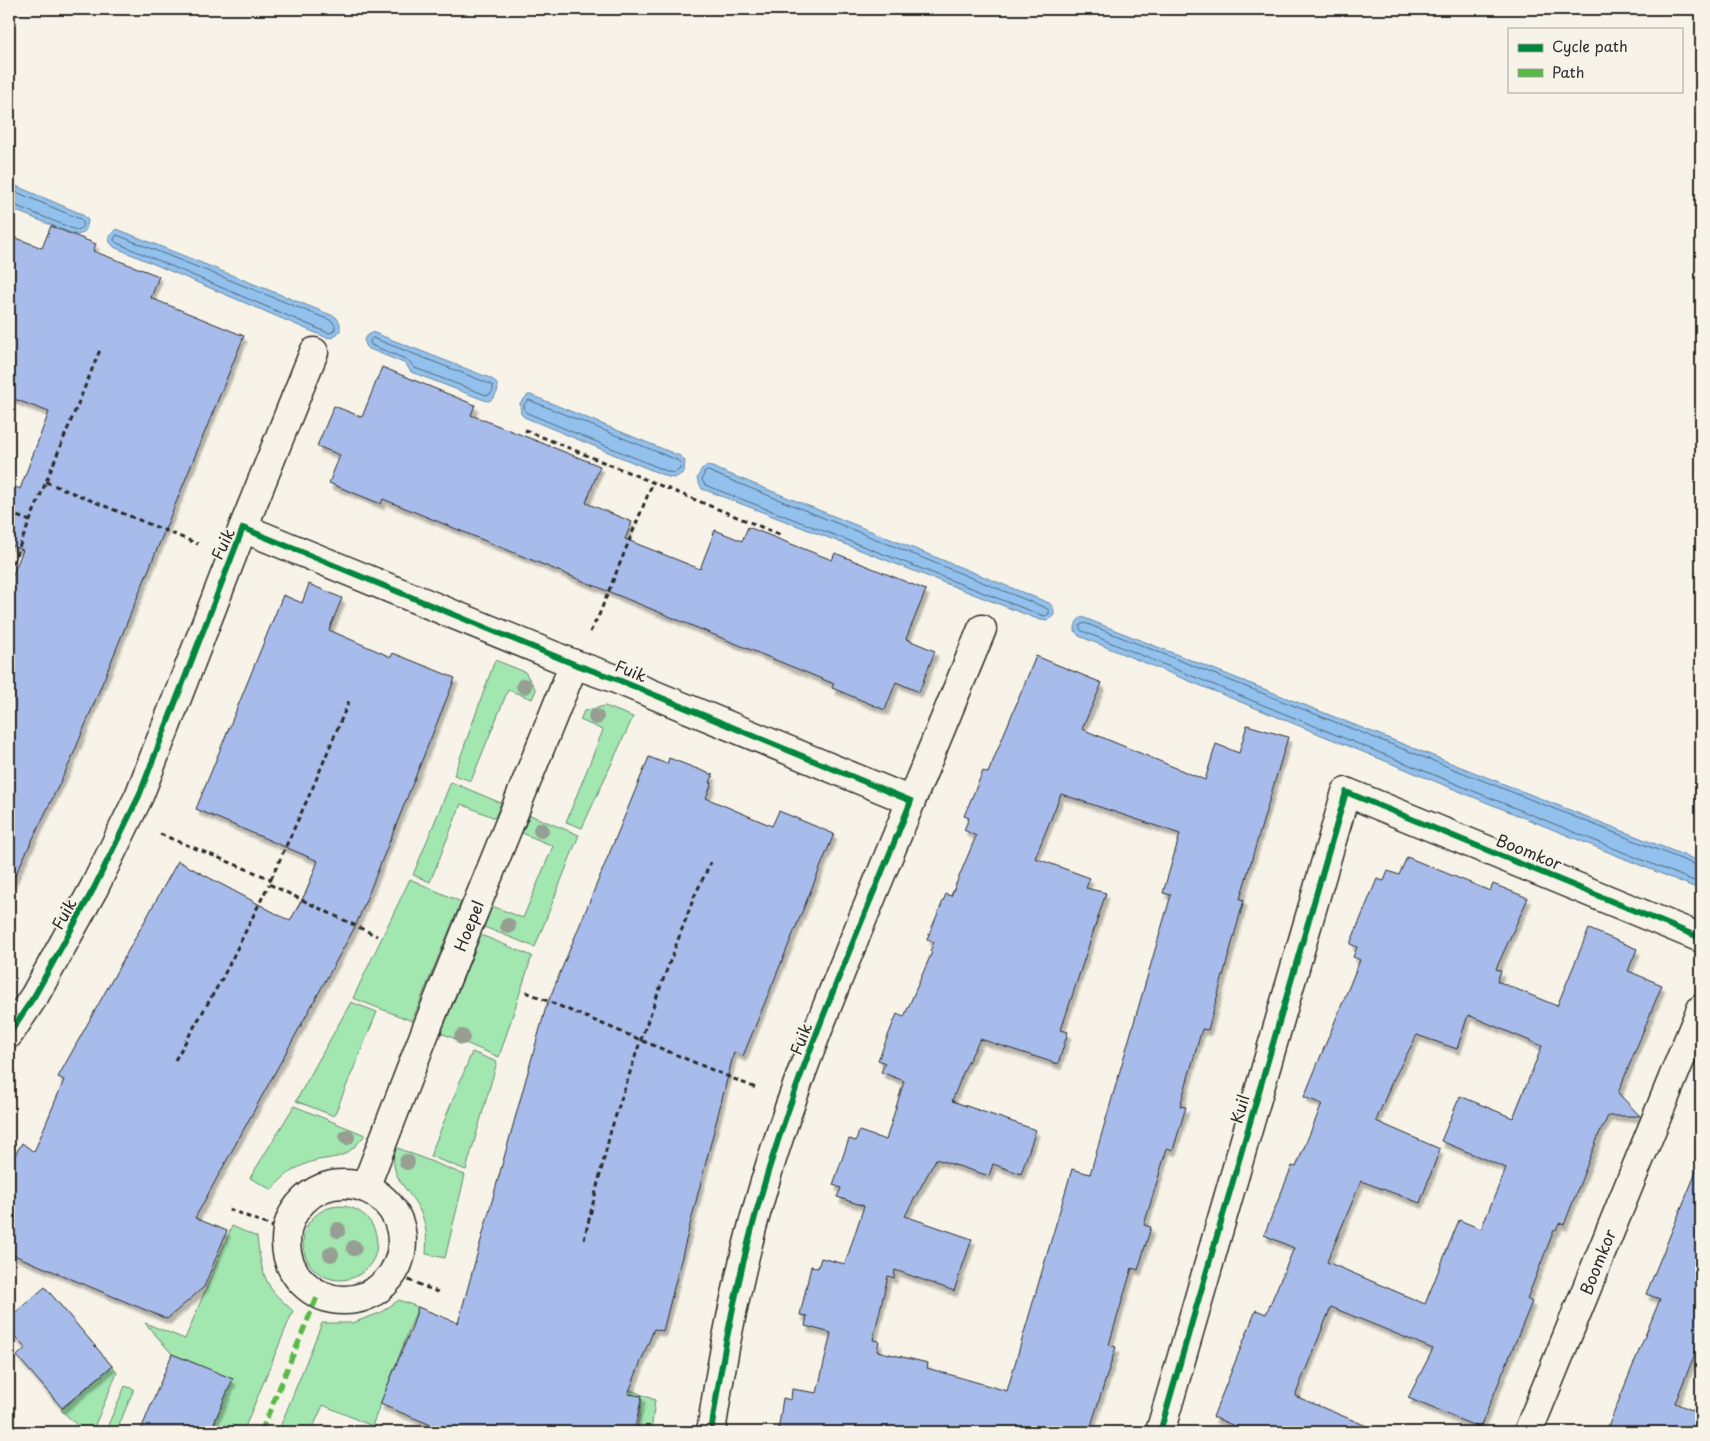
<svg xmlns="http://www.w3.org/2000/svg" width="1710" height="1441" viewBox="0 0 1710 1441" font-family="'Playpen Sans',sans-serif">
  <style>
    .green { fill: #a2e6b0; stroke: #66886e }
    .water { fill: #92c1ed; stroke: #69859f }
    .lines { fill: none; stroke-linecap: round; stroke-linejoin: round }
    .shore { stroke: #546779; stroke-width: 1 }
    .building { fill: #a7bcea; stroke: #2b2b2b; fill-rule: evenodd; filter: url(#shadow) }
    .minor-casing { stroke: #2b2b2b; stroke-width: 31 }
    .path { stroke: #2b2b2b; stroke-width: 3; stroke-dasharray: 5 4; stroke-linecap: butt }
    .minor { stroke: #f7f3e8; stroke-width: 28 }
    .quiet { stroke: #58b947; stroke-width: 5; stroke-dasharray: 10 5; stroke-linecap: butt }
    .cycleway-casing { stroke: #f7f3e8; stroke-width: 9 }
    .cycleway { stroke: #00873e; stroke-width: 6 }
    .tree { fill: #979f92 }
    .labels { text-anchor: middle; stroke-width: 4; stroke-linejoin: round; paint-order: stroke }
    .street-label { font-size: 16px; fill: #2b2b2b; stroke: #f7f3e8 }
  </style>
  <defs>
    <filter id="shadow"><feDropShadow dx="3" dy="5.5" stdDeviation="1" flood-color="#0004"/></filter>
  </defs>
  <rect width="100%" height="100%" fill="#f7f3e8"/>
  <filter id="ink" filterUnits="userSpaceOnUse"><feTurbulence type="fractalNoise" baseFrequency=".02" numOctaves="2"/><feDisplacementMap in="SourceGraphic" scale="10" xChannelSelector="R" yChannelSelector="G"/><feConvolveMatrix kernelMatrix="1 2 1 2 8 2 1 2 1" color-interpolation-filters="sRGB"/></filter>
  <g filter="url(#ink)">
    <g class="green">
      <path d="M495,660L525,672L536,690L532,699L508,690L471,781L454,775Z"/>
      <path d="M605,706L633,717L582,828L566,822L603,730L580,720L584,711Z"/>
      <path d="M451,782L501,803L495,818L461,804L430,882L413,875Z"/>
      <path d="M530,815L579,835L535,947L484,927L492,906L523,918L553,846L522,833Z"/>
      <path d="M410,879L461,902L412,1021L353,998Z"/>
      <path d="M481,935L532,956L499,1057L441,1033Z"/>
      <path d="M351,1002L377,1012L334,1116L296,1101Z"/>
      <path d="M472,1052L497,1062L466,1170L430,1156Z"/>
      <path d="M294,1106L365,1135C360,1141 355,1147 348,1152C338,1159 326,1158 314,1161C297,1166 282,1176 272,1190L250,1178Z"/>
      <path d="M395,1147L465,1175L445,1258L426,1254C427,1239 427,1225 420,1211C408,1186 388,1179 395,1147Z"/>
      <circle cx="340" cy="1243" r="37"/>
      <path d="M232,1226L257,1237C259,1255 262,1279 275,1294C281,1300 287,1305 293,1311L243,1432H211L232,1379L172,1354L145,1323L185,1339Z"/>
      <path d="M399,1300L418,1307L372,1426L323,1405L311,1432H278L322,1323H352L380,1313Z"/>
      <path d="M557,1360L655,1400L651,1432H637L642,1396L556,1385Z"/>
      <path d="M112,1366L117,1373L92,1432H84L61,1410Z"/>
      <path d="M125,1386L134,1389L116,1432H105Z"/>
    </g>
    <g class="water">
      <path d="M9,183L82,214L88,220C87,229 85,234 76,235L9,208Z"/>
      <path d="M117,229L336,317L340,323V331L333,338L325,337L114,247L109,241V236Z"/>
      <path d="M372,332L490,378C502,384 499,395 489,401L484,400L411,372L406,364L367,348L364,339Z"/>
      <path d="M528,395H531L680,456L685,461L684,472L675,478L668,477L524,417L521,414L520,403Z"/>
      <path d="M707,465L1049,603C1054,606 1054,610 1054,615L1048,621L1040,620L708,491L702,489L697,479L701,470Z"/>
      <path d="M1082,617L1701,862V890L1079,636L1075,631C1075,624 1076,621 1082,617Z"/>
    </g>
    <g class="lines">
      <g class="shore">
        <path d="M9,189L80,219L83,222C83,226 81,230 76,230L9,203"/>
        <path d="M117,235L332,321L335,325V329L331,333L326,332L117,243L114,240Z"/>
        <path d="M373,338L488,383L493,386V391L489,395H486L415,368L408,360L371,345L370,341Z"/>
        <path d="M529,400L677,460L681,463L680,469L675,473L669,472L527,413L525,411L524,405Z"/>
        <path d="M708,471L1046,608L1049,610V614L1045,616L1041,615L710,487L705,485L702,480L704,473Z"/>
        <path d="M1701,867L1085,623L1080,625V629L1082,631L1701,884"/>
      </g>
    </g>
    <g class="building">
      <path d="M51,226L96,244L93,251L159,276L151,298L244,336L71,760L9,888V584L23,550L9,545V484L20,489L49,412L9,397V235L42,248Z"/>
      <path d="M382,367L475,405L471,415L600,466L586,503L632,522L625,539L700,569L715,530L742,541L748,527L832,560L835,553L926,590L906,639L935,651L919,692L896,682L885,710L832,688L834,684L383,499L381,504L329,483L340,455L317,446L334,406L362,417Z"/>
      <path d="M309,584L342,598L329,630L391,657L393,653L455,678L356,925L195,1218L227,1231L204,1287L167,1319L9,1253V1165L22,1143L34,1152L64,1080L58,1077L178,861L290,921L306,892L318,861L196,809L283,595L302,603Z"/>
      <path d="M1036,656L1102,683L1082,729L1205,780L1216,744L1239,753L1247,725L1288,737L1240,899L1244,900L1208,1030L1202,1029L1180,1106L1186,1107L1173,1150L1167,1148L1144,1225L1151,1227L1138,1270L1132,1268L1113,1331L1109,1345L1116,1347L1089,1432H778L783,1398L791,1400L792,1389L817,1393L831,1333L805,1326L807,1316L800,1315L811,1266L818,1268L821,1258L845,1264L864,1206L837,1197L841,1188L833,1185L849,1139L856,1141L859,1131L886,1140L904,1081L881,1072L885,1063L878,1060L897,1014L904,1017L932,952L930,951L934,942L927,939L946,894L951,896L976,836L964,830L969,818L964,816L983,771L988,773ZM1061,794L1180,834L1163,893L1171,895L1090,1174L1072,1169L1007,1391L927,1368L928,1363L877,1351L879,1341L873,1340L888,1276L894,1278L895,1270L954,1291L972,1239L905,1216L936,1159L989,1176L993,1164L1021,1174L1036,1130L952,1101L965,1068L980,1039L1058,1064L1068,1032L1061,1030L1106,893L1086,888L1090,878L1035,858Z"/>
      <path d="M649,757L667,764L669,758L713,775L710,783H712L706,798L772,826L779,811L834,834L743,1056L734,1052L663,1331L654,1329L628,1394L642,1396L634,1432H448L380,1404L412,1327L418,1307L458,1323L546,1007Z"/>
      <path d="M1407,857L1490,891L1493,884L1528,898L1496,969L1501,971L1497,981L1557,1006L1589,929L1637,949L1628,971L1662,985L1618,1093L1640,1116H1608L1602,1129H1601L1564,1225L1559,1223L1556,1230H1554L1527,1299L1532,1302L1480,1428L1408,1398L1433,1349L1331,1307L1295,1396L1381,1432H1249L1213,1417L1256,1310L1266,1314L1294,1248L1264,1235L1292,1166L1296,1167L1322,1104L1304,1097L1360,960L1353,957L1357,947L1350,944L1377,879L1384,881L1388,871L1399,875ZM1468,1015L1542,1046L1513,1118L1460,1096L1441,1141L1506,1168L1481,1229L1459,1220L1425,1304L1327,1262L1361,1181L1420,1203L1440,1149L1376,1121L1391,1084L1417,1035L1457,1049Z"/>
      <path d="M1701,1160V1339L1675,1403L1701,1414V1432H1606L1660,1299L1646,1294Z"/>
      <path d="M45,1287L112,1366L62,1408L17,1356L25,1348L9,1329V1318Z"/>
      <path d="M172,1354L233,1379L210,1432H140Z"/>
    </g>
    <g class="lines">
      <g class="minor-casing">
        <g id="minor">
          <path d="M243,528L314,352"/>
          <path d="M911,801L982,629"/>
          <path d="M9,1034L35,995L94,888L139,796L243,528L574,664L616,679L911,801C860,928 803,1054 764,1185C740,1266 723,1349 711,1432"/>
          <circle cx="344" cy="1242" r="58"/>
          <path d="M365,1188L426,1030L574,664"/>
          <path d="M1160,1432L1346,792L1701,938"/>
          <path d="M1528,1432L1701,1009"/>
        </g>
      </g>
      <g class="path">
        <path d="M525,430L781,535"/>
        <path d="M46,482L198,544"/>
        <path d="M9,513L30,521"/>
        <path d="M9,572L100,350"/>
        <path d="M590,632L599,615L653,482"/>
        <path d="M160,834L271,879L269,884L377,936"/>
        <path d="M271,879L313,787L349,701"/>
        <path d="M526,992L758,1089"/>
        <path d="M175,1060L223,977L269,884"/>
        <path d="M229,1209L286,1232"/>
        <path d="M584,1240L611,1130L641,1039L694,897L711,862"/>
        <path d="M392,1273L440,1293"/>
      </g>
      <use href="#minor" class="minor"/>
      <path class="quiet" d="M261,1432L318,1295"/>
      <g class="cycleway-casing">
        <g id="cycleway">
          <path d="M9,1034L35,995L94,888L139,796L243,528L574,664L616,679L911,801C860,928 803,1054 764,1185C740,1266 723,1349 711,1432"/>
          <path d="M1160,1432L1346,792L1701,938"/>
        </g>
      </g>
      <use href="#cycleway" class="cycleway"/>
    </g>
    <g class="tree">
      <circle cx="524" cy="686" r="8"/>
      <circle cx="596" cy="717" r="8"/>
      <circle cx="541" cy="830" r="8"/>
      <circle cx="508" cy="926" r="8"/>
      <circle cx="462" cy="1037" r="8"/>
      <circle cx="347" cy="1137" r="8"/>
      <circle cx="407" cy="1162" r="8"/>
      <circle cx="338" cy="1230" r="8"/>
      <circle cx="354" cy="1248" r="8"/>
      <circle cx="331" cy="1254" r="8"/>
    </g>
  </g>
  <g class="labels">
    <g class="street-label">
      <text transform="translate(223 544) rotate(-65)" y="6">Fuik</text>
      <text transform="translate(631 671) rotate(22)" y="6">Fuik</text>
      <text transform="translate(1529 852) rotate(22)" y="6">Boomkor</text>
      <text transform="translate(64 914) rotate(-61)" y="6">Fuik</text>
      <text transform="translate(469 926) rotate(-68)" y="6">Hoepel</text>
      <text transform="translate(801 1039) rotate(-69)" y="6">Fuik</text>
      <text transform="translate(1240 1109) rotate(-74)" y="6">Kuil</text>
      <text transform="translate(1598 1262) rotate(-68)" y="6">Boomkor</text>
    </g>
  </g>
  <rect width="1710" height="1441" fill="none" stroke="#f7f3e8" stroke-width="30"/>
  <rect x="15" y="15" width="1680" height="1411" fill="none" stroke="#2b2b2b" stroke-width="2" filter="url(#ink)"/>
  <rect x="1508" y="28" width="175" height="65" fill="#f7f3e8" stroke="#a5a39c"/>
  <rect x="1518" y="44" width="25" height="8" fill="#00873e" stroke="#a5a39c"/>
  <text x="1552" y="52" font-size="15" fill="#2b2b2b">Cycle path</text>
  <rect x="1518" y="69" width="25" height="8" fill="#58b947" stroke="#a5a39c"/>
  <text x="1552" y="78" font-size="15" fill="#2b2b2b">Path</text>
</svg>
